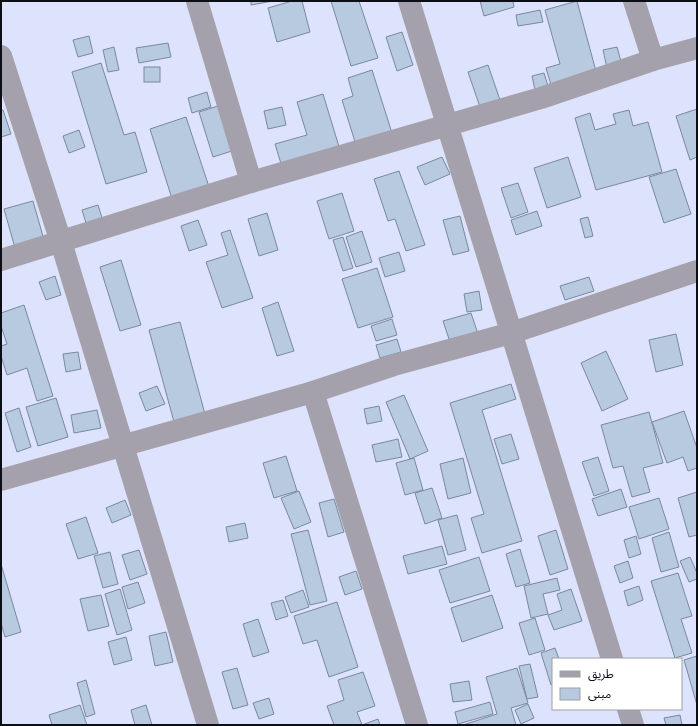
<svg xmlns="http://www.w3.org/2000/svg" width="698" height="726" viewBox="0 0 698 726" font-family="Barlow,'Noto Sans Arabic',sans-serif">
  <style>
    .building { fill: #b8cadf; stroke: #79899d }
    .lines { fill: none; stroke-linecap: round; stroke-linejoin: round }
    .minor { stroke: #a5a1ac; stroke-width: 22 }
  </style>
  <rect width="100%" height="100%" fill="#dee3fd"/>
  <g class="building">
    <path d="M251,1H273L251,5Z"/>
    <path d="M292,1H302L310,32L277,42L268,8Z"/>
    <path d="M331,1H359L378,58L351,66Z"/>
    <path d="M480,1H513L514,7L484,16Z"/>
    <path d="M577,1L597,75L552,88L546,68L560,64L545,10Z"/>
    <path d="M540,10L543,22L518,26L516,15Z"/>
    <path d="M402,32L413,65L397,71L386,37Z"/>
    <path d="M89,36L93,53L78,57L73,40Z"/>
    <path d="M168,43L171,57L139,63L136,48Z"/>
    <path d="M114,47L119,70L108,72L103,50Z"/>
    <path d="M617,47L622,65L607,68L603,50Z"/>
    <path d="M101,63L124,135L135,132L147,172L106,184L72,72Z"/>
    <path d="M488,65L500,100L480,107L468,72Z"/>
    <rect x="144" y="67" width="16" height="15"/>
    <path d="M372,70L392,133L356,145L342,100L353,96L348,78Z"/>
    <path d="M544,73L548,86L535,90L532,76Z"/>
    <path d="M207,92L211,107L192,113L188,98Z"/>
    <path d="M323,94L340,150L282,167L275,144L307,135L297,102Z"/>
    <path d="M221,105L235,150L213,157L199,112Z"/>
    <path d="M282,107L286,125L268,129L264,111Z"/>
    <path d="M697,109V157L690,160L676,116Z"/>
    <path d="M1,110H3L11,134L1,137Z"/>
    <path d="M629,110L633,126L648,122L662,172L596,190L575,118L590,113L595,130L616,124L613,114Z"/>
    <path d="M186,117L211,193L174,205L150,129Z"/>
    <path d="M79,130L85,147L69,153L63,136Z"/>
    <path d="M442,157L450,174L425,185L417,167Z"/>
    <path d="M568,157L581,197L547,208L534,168Z"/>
    <path d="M676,169L691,214L664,223L649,177Z"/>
    <path d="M399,171L425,245L406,251L395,219L388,221L374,179Z"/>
    <path d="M518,183L528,212L511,218L501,188Z"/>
    <path d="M342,193L354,231L329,239L317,201Z"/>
    <path d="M33,201L44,240L15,248L4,209Z"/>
    <path d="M98,205L103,221L87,226L82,210Z"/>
    <path d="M537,211L542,226L516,235L511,220Z"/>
    <path d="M267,213L278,250L259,256L248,219Z"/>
    <path d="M460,216L469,251L453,255L443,220Z"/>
    <path d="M588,217L593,236L585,238L580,219Z"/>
    <path d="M198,220L207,245L189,251L181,226Z"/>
    <path d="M230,230L253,298L222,308L206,262L228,255L221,233Z"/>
    <path d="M362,231L372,262L356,267L346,237Z"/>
    <path d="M343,237L353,268L343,271L333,240Z"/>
    <path d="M399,252L405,271L385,277L379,258Z"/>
    <path d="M121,260L141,325L120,331L100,267Z"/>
    <path d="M377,268L393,317L358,328L342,279Z"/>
    <path d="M55,276L61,295L46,300L39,282Z"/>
    <path d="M589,277L594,291L565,300L560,286Z"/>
    <path d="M479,291L482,310L467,312L464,294Z"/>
    <path d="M278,302L294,351L277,356L262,308Z"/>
    <path d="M24,305L53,396L37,401L27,368L7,375L1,356V346L7,344L1,326V313Z"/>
    <path d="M471,313L478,334L450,342L443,321Z"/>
    <path d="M392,319L397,335L376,341L371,326Z"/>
    <path d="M180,322L205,414L174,422L149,330Z"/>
    <path d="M676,334L683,365L656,372L649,340Z"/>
    <path d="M397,339L401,352L380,358L376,345Z"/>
    <path d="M606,351L628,399L602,411L581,363Z"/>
    <path d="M78,352L81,369L66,372L63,354Z"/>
    <path d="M511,384L516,399L482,410L522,541L482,553L471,518L484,514L450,403Z"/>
    <path d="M157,386L165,404L146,411L139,393Z"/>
    <path d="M404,395L428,451L410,459L386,402Z"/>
    <path d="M56,398L68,437L38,446L26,407Z"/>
    <path d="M379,406L382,421L367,424L364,409Z"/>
    <path d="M19,408L31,447L17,452L5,413Z"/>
    <path d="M97,410L101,428L74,433L71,415Z"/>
    <path d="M684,411L697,448V468L688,471L683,457L667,463L652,422Z"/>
    <path d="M649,412L663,463L643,468L650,492L632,497L623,466L613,468L601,425Z"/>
    <path d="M511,434L519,459L502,464L494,439Z"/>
    <path d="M398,439L402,457L376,462L372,445Z"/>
    <path d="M286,456L297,491L274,498L263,463Z"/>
    <path d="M598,457L609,491L594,496L582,462Z"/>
    <path d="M414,458L423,490L405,495L396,463Z"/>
    <path d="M463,458L471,493L448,499L440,464Z"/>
    <path d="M432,488L442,518L425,524L415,493Z"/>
    <path d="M621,489L627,507L598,516L592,499Z"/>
    <path d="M299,491L311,522L294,529L281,498Z"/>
    <path d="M697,492V535L689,537L678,498Z"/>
    <path d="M659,498L669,529L639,539L629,507Z"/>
    <path d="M334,499L344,532L328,537L319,503Z"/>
    <path d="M125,500L131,515L112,523L106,508Z"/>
    <path d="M457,515L466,550L448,555L438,520Z"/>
    <path d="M86,517L98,553L78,559L66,524Z"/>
    <path d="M245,523L248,538L229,542L226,527Z"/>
    <path d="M308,530L327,601L310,605L291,534Z"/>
    <path d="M556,530L568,569L550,575L538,536Z"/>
    <path d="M669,532L679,567L661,572L652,538Z"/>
    <path d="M636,536L641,554L629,558L624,540Z"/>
    <path d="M442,546L447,564L408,574L403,556Z"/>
    <path d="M520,549L530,583L516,587L506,554Z"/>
    <path d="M139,550L147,574L130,580L122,555Z"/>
    <path d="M110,552L118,584L103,588L94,556Z"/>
    <path d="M479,557L490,591L450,603L439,570Z"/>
    <path d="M690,557L697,573V579L689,582L680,561Z"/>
    <path d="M628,561L633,578L620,583L614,566Z"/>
    <path d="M1,564L21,632L5,637L1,623Z"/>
    <path d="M356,571L362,589L345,595L339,577Z"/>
    <path d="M678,573L692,616L681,619L692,653L675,658L651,581Z"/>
    <path d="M557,578L560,590L543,594L548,614L531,618L524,586Z"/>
    <path d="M138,582L145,603L128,609L122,587Z"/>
    <path d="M639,586L643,600L628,606L624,591Z"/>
    <path d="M120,589L132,630L117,635L105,594Z"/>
    <path d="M571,589L582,621L554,630L548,615L562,610L557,594Z"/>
    <path d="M303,590L309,607L291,613L285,597Z"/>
    <path d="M101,595L109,626L88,631L80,599Z"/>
    <path d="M492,595L503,628L462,642L451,608Z"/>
    <path d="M283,600L288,616L276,620L271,603Z"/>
    <path d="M337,602L358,667L329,677L317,640L303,644L294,616Z"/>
    <path d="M535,618L545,650L529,655L519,623Z"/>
    <path d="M258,619L269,652L253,657L243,624Z"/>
    <path d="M166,632L173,662L155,666L149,636Z"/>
    <path d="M126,637L132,660L114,665L108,642Z"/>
    <path d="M555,648L559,659H553V684L551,685L541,653Z"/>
    <path d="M697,656V705L684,660Z"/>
    <path d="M530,664L538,697L527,699L519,666Z"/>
    <path d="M237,668L248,705L233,709L222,672Z"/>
    <path d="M517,668L528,703L511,708L516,725H463L497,714L486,677Z"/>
    <path d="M363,672L375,706L357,712L362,725L378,719L380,725H334L327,706L344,700L338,680Z"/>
    <path d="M86,680L95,714L86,717L77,683Z"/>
    <path d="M469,681L472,700L453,702L450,684Z"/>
    <path d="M269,698L274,714L259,719L253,703Z"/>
    <path d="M490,702L493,714L458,724L455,712Z"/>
    <path d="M528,704L534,718L521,724L515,710Z"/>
    <path d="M80,705L87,725H52L49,715Z"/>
    <path d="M146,705L152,725H135L131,710Z"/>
    <path d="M680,715L682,725H666L664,718Z"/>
  </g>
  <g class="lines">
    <g class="minor">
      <path d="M197,1L251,182"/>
      <path d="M409,1L612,659"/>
      <path d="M634,1L653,60"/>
      <path d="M1,56L61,242L208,725"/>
      <path d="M1,260L251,182L541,98L653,60L697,48"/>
      <path d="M313,392L417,725"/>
      <path d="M1,480L313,392L394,365L511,333L697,271"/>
      <path d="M628,709L633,725"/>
    </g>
  </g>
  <rect width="698" height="726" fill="none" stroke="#0c0e16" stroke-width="4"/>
  <rect x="552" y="658" width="130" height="52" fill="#ffffff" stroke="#9e9fa2"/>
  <rect x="560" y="671" width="20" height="6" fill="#a5a1ac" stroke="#9e9fa2"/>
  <text x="588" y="678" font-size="12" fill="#0c0e16">طريق</text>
  <rect x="560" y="688" width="20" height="12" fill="#b8cadf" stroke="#9e9fa2"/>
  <text x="588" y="698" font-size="12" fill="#0c0e16">مبنى</text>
</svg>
